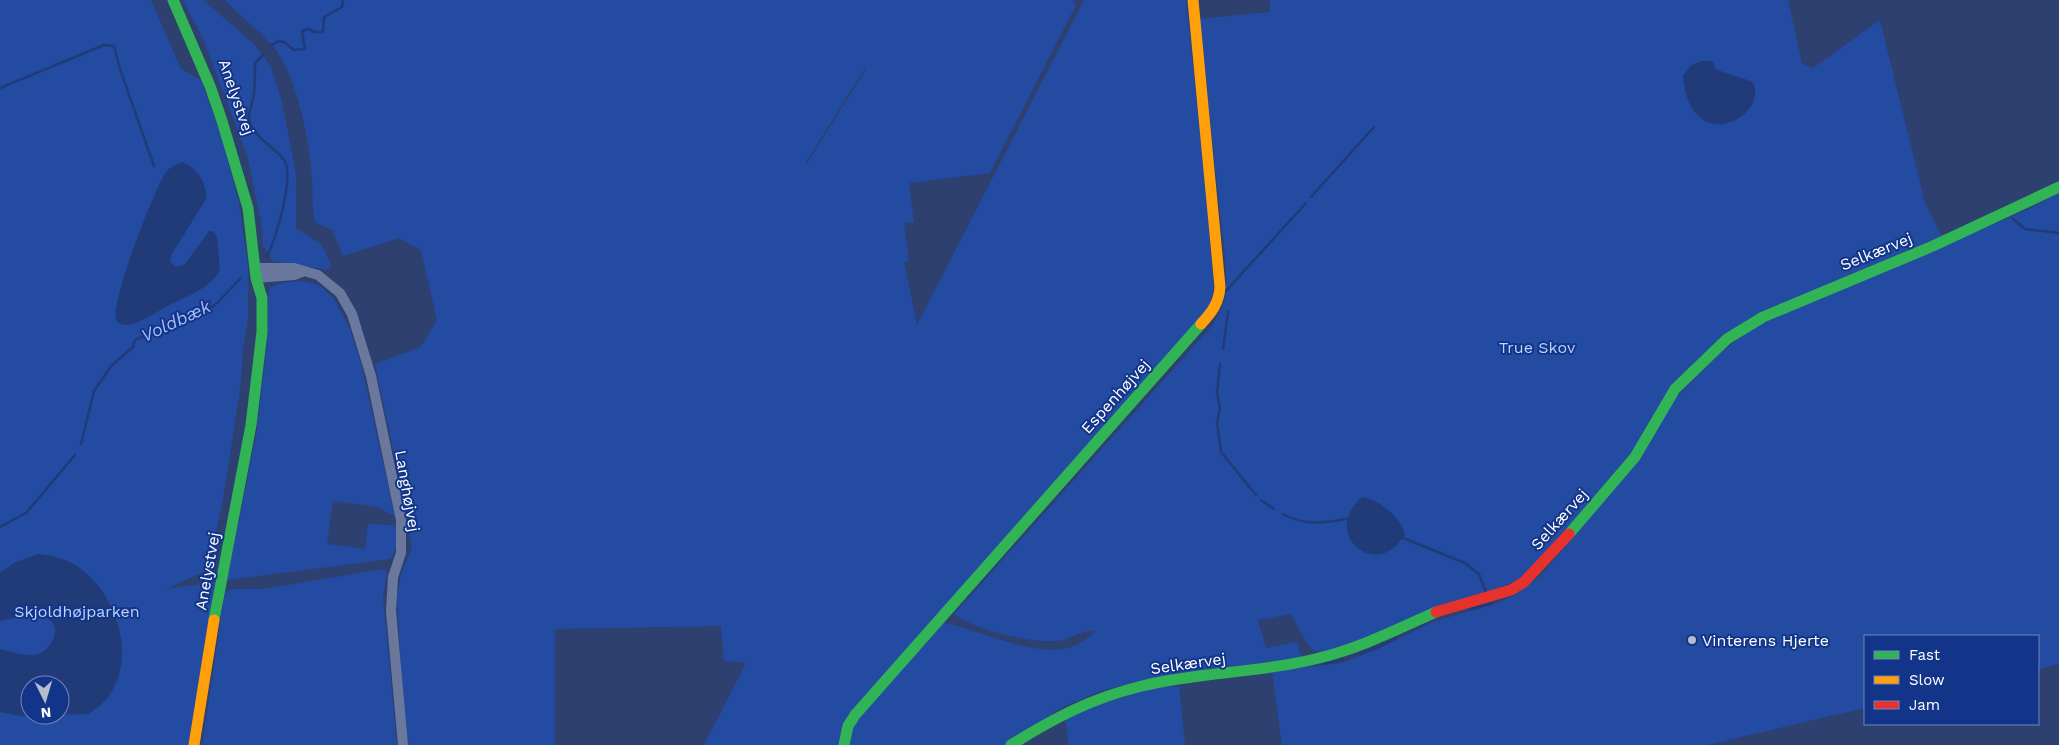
<svg xmlns="http://www.w3.org/2000/svg" width="2059" height="745" viewBox="0 0 2059 745" font-family="'Work Sans',sans-serif">
  <style>
    .green { fill: #244ba2; fill-rule: evenodd }
    .water { fill: #213b79 }
    .lines { fill: none; stroke-linecap: round; stroke-linejoin: round }
    .stream { stroke: #213b79; stroke-width: 2.5 }
    .street { stroke: #69789c; stroke-width: 10 }
    .fast { stroke: #30b455; stroke-width: 11 }
    .slow { stroke: #ff9f0a; stroke-width: 11 }
    .jam { stroke: #e5322d; stroke-width: 11 }
    .poi-dot { fill: #b6bccd; stroke: #12358a; stroke-width: 2 }
    .labels { text-anchor: middle; stroke-width: 4; stroke-linejoin: round; paint-order: stroke }
    .street-label { font-size: 16px; fill: #fff; stroke: #12358a }
    .park-label { font-size: 16px; fill: #bfd2fc; stroke: #12358a }
    .poi-label { font-size: 16px; fill: #fff; stroke: #12358a; text-anchor: start }
    .water-label { font-size: 18px; font-style: italic; fill: #a3bef8; stroke: #12358a }
  </style>
  <rect width="100%" height="100%" fill="#2d406f"/>
  <g class="green">
    <path d="M0,0H151L181,69L201,80L221,136L239,203L248,265V319L243,350L241,383L223,499L208,570L166,589L215,582L189,745H0ZM30,685H60V715H30Z"/>
    <path d="M183,0H203L253,43L270,65L282,102L296,174V228L322,245L331,266L329,270L273,261L263,246L262,226L247,155L204,41Z"/>
    <path d="M225,0H1072L1076,5L990,173L909,183L914,222L904,223L909,261L904,262L917,325L1084,0H1186L1204,168L1214,289L1210,307L946,606L839,745H704L746,663L724,661L721,626L555,629V745H409L404,723L397,596L402,571L412,548L403,495L375,364L421,347L437,320L421,250L399,238L343,256L332,230L316,223C311,207 313,193 312,177C310,144 299,91 283,61C269,36 244,21 225,0ZM865,68L866,69L806,165V162Z"/>
    <path d="M1270,0H1788L1802,64L1813,68L1880,20L1925,203L1944,240L1912,250L1707,352L1634,450L1532,569L1516,581L1351,644L1323,652L1314,651L1305,640L1291,614L1258,620L1266,648L1297,642L1301,657L1140,681L1101,691L1061,708L1005,745H847L854,724L943,623C980,629 1040,662 1076,645C1083,642 1090,636 1096,632C1083,628 1076,637 1063,640C1038,646 974,630 954,614L1212,326C1230,297 1227,288 1225,256L1199,19L1270,12ZM1717,70L1753,82L1694,112L1684,90Z"/>
    <path d="M2059,192V664L2038,669V636H1865V708L1707,745H1282L1272,671L1342,663L1386,645L1435,621L1492,605L1515,595L1540,576L1585,523L1674,399L1717,356L1747,332L1785,313L2031,208Z"/>
    <path d="M302,281L319,285L334,299L350,329L361,364L395,516L377,507L333,501L327,544L365,549L368,524L395,525L398,543L391,559L227,580L256,436L267,346L269,287L287,282Z"/>
    <path d="M384,569L387,573L383,598L397,745H202L225,592L233,589H264Z"/>
    <path d="M1179,686L1185,745H1069L1065,717L1145,689Z"/>
  </g>
  <g class="water">
    <path d="M1702,61H1712L1717,70L1753,82C1770,117 1690,159 1683,76L1690,66Z"/>
    <path d="M182,162C197,167 207,183 206,199L172,254L170,262L175,266H181L186,263L209,231H213L217,237L220,270C211,289 182,298 164,308C155,313 126,333 117,321C107,310 155,187 166,172C170,167 176,164 182,162Z"/>
    <path d="M1362,497C1380,500 1400,517 1405,534C1378,583 1319,534 1362,497Z"/>
    <path d="M38,554C54,556 68,559 81,569C116,595 136,654 111,693C106,702 97,708 89,714L60,715V685H30V715H58L20,716L0,712V649C12,652 26,657 38,654C52,650 64,625 46,618C32,613 14,618 0,621V572L16,562Z"/>
  </g>
  <g class="lines">
    <g class="stream">
      <path d="M272,45L278,41L284,42L294,50L305,49L302,31L308,29L315,32H323L324,17L342,7L343,0"/>
      <path d="M263,55L255,63C255,73 255,84 254,94C253,102 248,111 249,120C253,137 275,147 284,160C295,175 276,240 267,256"/>
      <path d="M0,88L104,45L114,46L120,69L154,166"/>
      <path d="M1311,197L1374,127"/>
      <path d="M2012,218L2025,229L2059,233"/>
      <path d="M1226,291L1306,203"/>
      <path d="M1223,349L1228,312"/>
      <path d="M1220,364L1217,393L1220,409L1217,422L1221,452L1256,495"/>
      <path d="M81,444L94,391L111,366L133,347L135,340L215,305L240,279"/>
      <path d="M1261,500L1274,509"/>
      <path d="M1283,514C1305,526 1323,523 1347,519"/>
      <path d="M0,527L26,513L75,455"/>
      <path d="M1403,538L1465,563L1479,574L1486,592"/>
      <path d="M1470,609L1491,604"/>
      <path d="M1360,654L1377,648L1396,638"/>
      <path d="M1325,664L1343,659"/>
    </g>
    <g class="street">
      <path d="M255,268H294L318,275L340,293L352,314L371,376L401,520V553L393,577L391,611L403,745"/>
      <path d="M256,278L294,275L302,272"/>
    </g>
    <g class="fast">
      <path d="M173,0L210,86L222,121L248,208L256,278L262,298V332L251,425L214,620"/>
      <path d="M1569,534L1635,457L1675,389L1727,339L1763,317L1933,246L2059,187"/>
      <path d="M844,745L848,726L855,715L1201,324"/>
      <path d="M1011,745C1054,718 1092,698 1142,686C1199,672 1259,673 1315,659C1358,649 1396,630 1436,612"/>
    </g>
    <g class="slow">
      <path d="M1193,0L1220,287C1219,303 1212,312 1201,324"/>
      <path d="M194,745L214,620"/>
    </g>
    <path class="jam" d="M1436,612L1511,590L1524,582L1569,534"/>
  </g>
  <circle class="poi-dot" cx="1692" cy="640" r="5"/>
  <g class="labels">
    <g class="street-label">
      <text transform="translate(237 97) rotate(71)" y="6">Anelystvej</text>
      <text transform="translate(1876 251) rotate(-22)" y="6">Selkærvej</text>
      <text transform="translate(1115 396) rotate(-48)" y="6">Espenhøjvej</text>
      <text transform="translate(408 491) rotate(80)" y="6">Langhøjvej</text>
      <text transform="translate(1559 519) rotate(-48)" y="6">Selkærvej</text>
      <text transform="translate(207 571) rotate(-80)" y="6">Anelystvej</text>
      <text transform="translate(1188 663) rotate(-8)" y="6">Selkærvej</text>
    </g>
    <g class="park-label">
      <text x="1537" y="353">True Skov</text>
      <text x="77" y="617">Skjoldhøjparken</text>
    </g>
    <g class="poi-label">
      <text x="1702" y="646">Vinterens Hjerte</text>
    </g>
    <g class="water-label">
      <text transform="translate(176 321) rotate(-25)" y="6">Voldbæk</text>
    </g>
  </g>
  <rect x="1864" y="635" width="175" height="90" fill="#12358a" stroke="#7186b9"/>
  <rect x="1874" y="651" width="25" height="8" fill="#30b455" stroke="#7186b9"/>
  <text x="1909" y="660" font-size="15" fill="#ffffff">Fast</text>
  <rect x="1874" y="676" width="25" height="8" fill="#ff9f0a" stroke="#7186b9"/>
  <text x="1909" y="685" font-size="15" fill="#ffffff">Slow</text>
  <rect x="1874" y="701" width="25" height="8" fill="#e5322d" stroke="#7186b9"/>
  <text x="1909" y="710" font-size="15" fill="#ffffff">Jam</text>
  <g transform="translate(45 700) rotate(175)"><circle r="24" fill="#12358a" stroke="#7186b9"/>
  <path d="M0-4L9 19L0 12L-9 19Z" fill="#b6bccd"/>
  <text y="-8" font-size="14" font-weight="bold" text-anchor="middle" fill="#ffffff">N</text>
  </g>
</svg>
